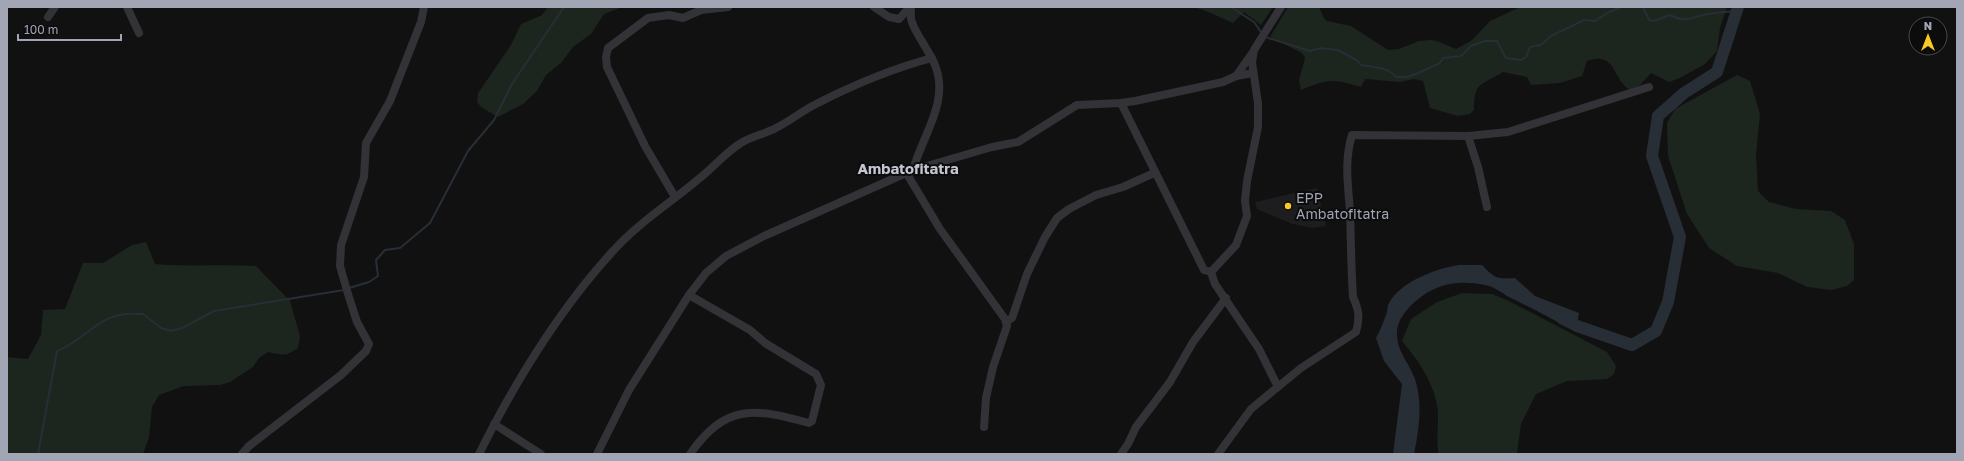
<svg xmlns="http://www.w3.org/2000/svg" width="1964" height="461" viewBox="0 0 1964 461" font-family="'Golos Text',sans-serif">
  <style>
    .built { fill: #1d1d1f }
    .green { fill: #1d251f }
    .water { fill: #272e36 }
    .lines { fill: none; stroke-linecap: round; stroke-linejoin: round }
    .stream { stroke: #272e36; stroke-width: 2 }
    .river { stroke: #272e36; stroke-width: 12 }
    .street { stroke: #323237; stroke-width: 8 }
    .poi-dot { fill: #f6c925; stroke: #0c0c0d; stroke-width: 1.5 }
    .labels { text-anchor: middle; stroke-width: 4; stroke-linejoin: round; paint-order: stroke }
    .poi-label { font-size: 14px; fill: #a2a5b4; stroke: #0c0c0d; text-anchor: start }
    .neighbourhood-label { font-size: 15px; font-weight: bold; fill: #c3c5cf; stroke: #0c0c0d }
  </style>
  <rect width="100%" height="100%" fill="#111112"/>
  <path class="built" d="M1317,188L1326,226L1313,228L1292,224L1257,209L1255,202Z"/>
  <g class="green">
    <path d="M548,7H623L604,14L591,34L573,47L561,63L546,75L537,91L523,104L498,117L481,107L477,102L478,93L511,45L521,24L542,15Z"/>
    <path d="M1193,7H1273L1261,25L1244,12L1233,23L1206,11Z"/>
    <path d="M1288,7H1319L1324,18L1327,21L1351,26L1388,50L1399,49L1419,41L1431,40L1437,41L1456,49L1471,41L1490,21L1520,7H1727L1720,28L1717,51L1705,64L1680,78L1669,82L1651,73L1640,85L1630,90C1611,78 1617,51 1587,61L1582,76L1560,83L1531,85L1527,77L1503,72C1480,86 1474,82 1474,110L1470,114L1458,116L1430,108L1423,81L1414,79L1400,82L1365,79L1361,87C1333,79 1329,78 1301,90L1299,80L1305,58L1302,53L1270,37Z"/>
    <path d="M1737,75L1750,81L1760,114L1756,156L1758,191L1769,202L1796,209L1831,211L1845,220L1854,244V280L1847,286L1832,290L1807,287L1778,273L1737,266L1709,248L1687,214L1668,156L1667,123L1675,109Z"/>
    <path d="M146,242L155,264C189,267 222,264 256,266L290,301L300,336L298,348C286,357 281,355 268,352L259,358L253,367L230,382L220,385L184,386L159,395L152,407L149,437L143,454H7V357L28,359L41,335L43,310L65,309L83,263H103L132,245Z"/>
    <path d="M1462,293L1492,294L1507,300L1607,352L1616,366L1614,374L1607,379L1567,381L1536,394L1521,424L1517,454H1439C1435,438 1440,421 1437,405C1433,381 1417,359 1402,341L1411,319L1437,302Z"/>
  </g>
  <path class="water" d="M1459,265H1482C1495,279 1497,279 1515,278L1535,296L1579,313L1576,332C1554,320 1532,308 1509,297C1502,293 1493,286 1485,285C1458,280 1438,283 1417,300C1407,309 1396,320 1397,335C1398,354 1409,362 1415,379C1423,404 1419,429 1414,454H1393L1402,384L1384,361L1376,338C1380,331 1383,323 1386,315C1388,311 1387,306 1389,303C1400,282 1437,268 1459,265Z"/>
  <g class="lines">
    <g class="stream">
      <path d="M1231,7L1254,22L1261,32"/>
      <path d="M1643,7L1649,20L1654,21L1670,15C1688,24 1691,16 1709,14C1718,12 1728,12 1737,11"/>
      <path d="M1265,37L1310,51L1321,48L1338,50L1358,61L1361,65C1373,67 1388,67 1396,77H1408L1418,73L1440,63L1443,58L1461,56L1471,46L1485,41H1497L1506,58L1521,60L1526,57L1530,47L1541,45L1551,36L1574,25L1584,20L1595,21L1609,12L1621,7"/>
      <path d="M349,288L369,282L378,276L376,260L385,250L400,248L430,223L468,151L494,120L512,84L564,7"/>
      <path d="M38,454L57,351C80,343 96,319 120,315C127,313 136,314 143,314L161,328L171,331L182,328L214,311L344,290"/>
    </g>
    <path class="river" d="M1563,319L1577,326L1632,345L1656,331L1668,302L1680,237L1652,156L1658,116L1684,93L1717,72L1738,7"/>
    <g class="street">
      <path d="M127,7L139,33"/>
      <path d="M874,7L889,17L899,19L910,7"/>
      <path d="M48,17L55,7"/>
      <path d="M1236,76L1253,52"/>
      <path d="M1121,103L1204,270L1211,272"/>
      <path d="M1468,136L1478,167L1487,207"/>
      <path d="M913,170L992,147L1018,142L1077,105L1121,103L1135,101L1223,82L1236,76L1253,73"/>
      <path d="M907,174L940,229L1005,319L1007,326L993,367L986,398L984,427"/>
      <path d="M675,197L645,146L607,67L606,57L608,48L648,18L669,15L683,18L701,10L728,7"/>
      <path d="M689,295L750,330L765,343L816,374L821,385L812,421L809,423C755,408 726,403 690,454"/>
      <path d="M1006,322L1012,318L1027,274L1045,237L1057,218L1069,209L1096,195L1123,187L1154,173"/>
      <path d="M1278,387L1259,349L1215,284L1211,272L1236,245L1247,216L1245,201L1247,181L1258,127V103L1252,62L1254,50L1281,7"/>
      <path d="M494,424L541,454"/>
      <path d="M242,454L249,446L341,375L366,351L369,344L357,322L348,294L340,266L341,245L364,177L366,143L390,101L421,22L424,7"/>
      <path d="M479,454C515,382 558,311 613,251C639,222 672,202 701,177C715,166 726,152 741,143C752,136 765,134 776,128C790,121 802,111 816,104C853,85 891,69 932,58"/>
      <path d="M597,454L629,390L689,295L706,273L726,256L764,236L913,170C922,136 950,102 935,65C930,52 915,33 912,22C910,18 911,12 911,7"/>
      <path d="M1121,454L1128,444L1136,427L1170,382L1193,342L1226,298"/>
      <path d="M1218,454L1251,409L1301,368L1356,332C1360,318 1359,310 1353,297C1351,269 1351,240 1350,211C1348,185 1344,161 1352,135L1468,136L1508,132L1649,87"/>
    </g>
  </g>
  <circle class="poi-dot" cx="1288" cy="206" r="4"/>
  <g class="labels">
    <g class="poi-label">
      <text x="1296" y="203">EPP<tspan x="1296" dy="16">Ambatofitatra</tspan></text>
    </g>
    <g class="neighbourhood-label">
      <text x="908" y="174">Ambatofitatra</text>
    </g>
  </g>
  <rect width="1964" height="461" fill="none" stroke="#a2a5b4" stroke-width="16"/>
  <g transform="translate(1928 36)"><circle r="19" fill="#0c0c0d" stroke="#484950"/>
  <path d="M0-3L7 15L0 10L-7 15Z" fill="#f6c925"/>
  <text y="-6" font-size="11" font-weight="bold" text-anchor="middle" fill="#a2a5b4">N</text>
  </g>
  <path d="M18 34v6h103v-6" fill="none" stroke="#a2a5b4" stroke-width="2"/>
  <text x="24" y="34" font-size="12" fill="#a2a5b4" stroke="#0c0c0d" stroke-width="3" paint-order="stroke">100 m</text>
</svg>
